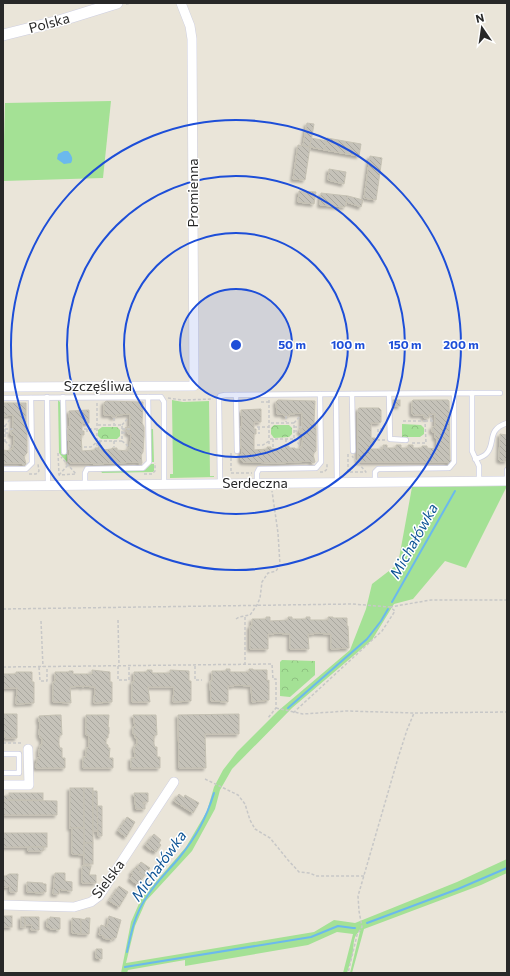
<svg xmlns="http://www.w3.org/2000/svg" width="510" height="976" viewBox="0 0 510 976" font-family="Commissioner,sans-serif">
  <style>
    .grass { fill: #a4e195 }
    .forest { fill: url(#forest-crowns) }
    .water { fill: #6bb9ed }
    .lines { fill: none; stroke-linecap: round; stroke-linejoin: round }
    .stream { stroke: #6bb9ed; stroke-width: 2 }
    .building { fill: url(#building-back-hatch); stroke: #c5c1b3; filter: url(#shadow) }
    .service-casing { stroke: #cecfe1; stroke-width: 6 }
    .minor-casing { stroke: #cecfe1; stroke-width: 10 }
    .tertiary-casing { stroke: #cecfe1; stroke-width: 12 }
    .path { stroke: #c7c7c7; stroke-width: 1.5; stroke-dasharray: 3 2; stroke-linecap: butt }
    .service { stroke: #fff; stroke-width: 4.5 }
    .minor { stroke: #fff; stroke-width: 9 }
    .tertiary { stroke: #fff; stroke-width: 11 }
    .ring { fill: none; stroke: #1d4ed8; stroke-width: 2 }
    .labels { text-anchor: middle; stroke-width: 3; stroke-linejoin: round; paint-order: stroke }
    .street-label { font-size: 14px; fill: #282828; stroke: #fff }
    .water-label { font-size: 15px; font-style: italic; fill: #0e5496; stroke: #fff }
    .centre { fill: #1d4ed8; stroke: #fff; stroke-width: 2 }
    .ring-label { font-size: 12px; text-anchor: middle; font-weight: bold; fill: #1d4ed8; stroke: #fff; stroke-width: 3; stroke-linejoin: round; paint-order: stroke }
  </style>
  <defs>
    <pattern id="forest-crowns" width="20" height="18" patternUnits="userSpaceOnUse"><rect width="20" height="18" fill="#a4e195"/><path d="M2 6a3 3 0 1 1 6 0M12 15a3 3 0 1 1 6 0" fill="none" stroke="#8dc180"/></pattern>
    <pattern id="building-back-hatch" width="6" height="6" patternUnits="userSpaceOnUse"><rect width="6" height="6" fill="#c5c2b9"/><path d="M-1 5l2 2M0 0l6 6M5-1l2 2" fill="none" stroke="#a9a79f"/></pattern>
    <filter id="shadow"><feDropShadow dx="-2.5" dy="2.5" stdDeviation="1" flood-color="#0004"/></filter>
  </defs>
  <rect width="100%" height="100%" fill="#eae5d9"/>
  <g class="grass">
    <path d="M111,101L103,178L3,181L5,103Z"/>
    <path d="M58,400L61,403V454H67V462L59,453Z"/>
    <path d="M172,400L183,402L209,401L210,476H214V477L170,478V474H173Z"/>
    <path d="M151,429H153L154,462H151Z"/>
    <path d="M151,464H154V471L153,472L102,473L101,471L145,470Z"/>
    <path d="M507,486L466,568L445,561L413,599L394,604L372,640L292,708L232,769L220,790L215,809L192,851L146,901L135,926L126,963L314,932L334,920L355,923L457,882L507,859V873L481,885L364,929L352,973H350L360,931C353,936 354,943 353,951C352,958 349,966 347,973H343L353,934L337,932L308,945L185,966V960L128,970L127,973H121L131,922L141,899L186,847L207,811L214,787L223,770L237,752L278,711L350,650L366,609L372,584L398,564L412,487Z"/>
  </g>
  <g class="forest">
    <path d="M402,424L421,425L424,428V434L420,437H402Z"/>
    <path d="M274,425H289L292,428V434L289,437L274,438L271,434V428Z"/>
    <path d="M102,427H117L120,430V436L117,439H101L98,436V430Z"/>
    <path d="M282,660L315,661V675L290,697L280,696V662Z"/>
  </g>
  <path class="water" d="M64,151H68C71,155 74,158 71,163L64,164L57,159L58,154Z"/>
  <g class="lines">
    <g class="stream">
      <path d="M392,602L455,491"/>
      <path d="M288,708L367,639L381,621L388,609"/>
      <path d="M367,923L458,889L507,868"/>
      <path d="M127,952C131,933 135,914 146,898C155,883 168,871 179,858C196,837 206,819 214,793"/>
      <path d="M125,967L311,937L338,926L353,928H355"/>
    </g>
  </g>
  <g class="building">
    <path d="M307,123L314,124L310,147L303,146Z"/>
    <path d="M311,138L327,141L325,150L310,147Z"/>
    <path d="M327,138L361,144L359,156L325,150Z"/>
    <path d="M298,145L310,147L305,180L293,179Z"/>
    <path d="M370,156L382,158L376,200L364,198Z"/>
    <path d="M329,169L346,172L344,184L328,180Z"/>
    <path d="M299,191L316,192L314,204L298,202Z"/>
    <path d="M321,193L348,196L345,207L320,205Z"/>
    <path d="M348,196L363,200L361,207L346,202Z"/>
    <path d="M278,400L315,401L314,422L316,426V451L313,454L315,462L313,463L310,461L278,463L243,462L241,460V454H242L240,435V428H241L242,423L241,410L261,409V422H254V429H256V434H254V450L267,449V447H271V449L285,448V446H289V448H295V449H300V447H302L303,433H300V429H302V413L289,414V416H284V414H277L276,402Z"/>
    <rect x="393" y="400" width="7" height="6"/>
    <path d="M413,400H448L449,401L450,460L452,462L449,464L447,462H359L358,461V410L359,408H379L381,410V422L379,423H371V438H375V442H371L370,449H383V445H387V448H396V445H401V448H408V445H413V448H422V446H427V448L437,449V438H435V432H432V427H435V414H429V418H424V415H413L412,413V401Z"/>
    <path d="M106,401L143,402L142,423L144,427V436L143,452L141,455L142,463L141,465L138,462L93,464V463H71L69,462V455H70L68,437V429L70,425L69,411L89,410V423H82V431H84V435H81L82,451L95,450V448H99V445V450H101V445L102,450L112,449V448H117V450L128,451V448H130L131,434H128V431H126L130,430V428H125L130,427V414L116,415V417H112V415H104V403Z"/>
    <path d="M3,403H26V424L27,428V453L24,456L26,464L24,466L21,463H3V450L11,451V449H13V445H14V435H11V431H13V415L3,416Z"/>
    <path d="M500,434L507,435V461H501L499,460Z"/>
    <path d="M266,617H270V621L288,620V617H292V619H306V617H310V620H328V617H333V618H347V626H348L349,648L331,649V634L314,633V634H308L309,649H290V634L274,633V634H268V649H250V626H252V619H266Z"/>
    <path d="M226,669H230V672H249V669H253V670H267V681L269,680V700L252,702L251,686L234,685V686H228V702L211,701L210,681H212V671H226Z"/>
    <path d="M92,670L110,672V682H112V702L94,703L95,687L83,686V688L82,686L70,687L71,703L53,702V682H55V672H69V671H73V674H92Z"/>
    <path d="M147,670H152V673H170V670L189,671V681H191V701L173,702L174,687H148L150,702H132V682H134V672H147Z"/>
    <path d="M16,672H32V682H34V703L16,704L17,688H3V674H16Z"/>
    <path d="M3,714H17V738H5V734H3Z"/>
    <path d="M239,714V734H205L206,768H179L178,715Z"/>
    <path d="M56,715H61L62,735H60L59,738V745L60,748H62V758H65V768H36L37,758H40V756H39V749L40,748V745H42V738H40V735H39L40,722H39V716Z"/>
    <path d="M86,715H109L108,727H109V734H108V738H106V744L108,745V748H110L109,758H113V768H83V757H86V748H88L89,745V738L88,735H86Z"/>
    <path d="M133,715H156L157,735H155L154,738V744L155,747H157V757H160V768H131V758H135L134,748H135V745H137V738H135V734H133V727H135Z"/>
    <rect x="70" y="788" width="14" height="40"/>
    <rect x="84" y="788" width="9" height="55"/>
    <path d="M93,791H97L98,831H93Z"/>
    <rect x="9" y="793" width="34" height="7"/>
    <path d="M134,793H148V802H143V804H145V809H136Z"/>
    <path d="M179,794L184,798L185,795L199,803L193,813L174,801Z"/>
    <rect x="3" y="796" width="6" height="4"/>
    <path d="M3,800L57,801V815H3Z"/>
    <path d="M97,806H102V836H98Z"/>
    <path d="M127,817L135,822L126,837L118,831Z"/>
    <path d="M72,828H84V855L72,854Z"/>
    <rect x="3" y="833" width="44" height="14"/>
    <path d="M154,834L161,840L159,843L161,845L156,852L151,849V850L145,845Z"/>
    <rect x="84" y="843" width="9" height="21"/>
    <path d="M28,847H44L43,851H28Z"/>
    <path d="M141,862L150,868L144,876L139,872L141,870L136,867H137Z"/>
    <path d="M82,866H91L89,875H96V883H82Z"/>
    <path d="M136,867L141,870L139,872L144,876L138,885L130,879L133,874L131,873Z"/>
    <path d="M55,873H65V881L72,882V891L61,890V889H59V894H53Z"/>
    <path d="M9,874H18L17,892H10V886H8V887H3V876H6Z"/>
    <path d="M27,882L43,883V884H46V892H43V893L27,892Z"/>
    <path d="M119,886L128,892L119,907L109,901Z"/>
    <rect x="3" y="916" width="9" height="11"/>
    <path d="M109,916L121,920L116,938H112V940L103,938L104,936L99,935L101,925L107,927Z"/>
    <rect x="21" y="917" width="4" height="10"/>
    <path d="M25,917H39V930H31L32,925H25Z"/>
    <path d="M50,917L60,918V929L56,930L55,929H50V927H47V919H50Z"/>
    <path d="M72,918L81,919V934L72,933Z"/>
    <path d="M86,918H90L89,934H81V919L85,920Z"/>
    <path d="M96,949H102V959L96,958Z"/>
  </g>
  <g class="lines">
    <g class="service-casing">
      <g id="service">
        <path d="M472,393H500"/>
        <path d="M352,394L353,451"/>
        <path d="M389,394L390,439L406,440"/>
        <path d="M236,395L237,451"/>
        <path d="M47,397L48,485"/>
        <path d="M63,397L64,452"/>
        <path d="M3,398L161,397L164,402V484"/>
        <path d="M475,459C479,458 484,457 487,453C496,443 486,430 507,423"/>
        <path d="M3,469H26L32,463L31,398"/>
        <path d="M507,481V470"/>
        <path d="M375,482V472L378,469L449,468L454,462V393"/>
        <path d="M257,483V473L259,469L316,468L321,462L320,394"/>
        <path d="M337,483L336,394L472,393V451L479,466V481"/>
        <path d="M220,484L219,399L220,396L225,395L336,394"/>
        <path d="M85,485V473L87,469L143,468L149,462L148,397"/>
        <path d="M3,754H19V773H3"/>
      </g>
    </g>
    <g class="minor-casing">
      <g id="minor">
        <path d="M3,387L194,386L192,39L190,26L181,3"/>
        <path d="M3,486L507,481"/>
        <path d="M3,785H29L28,749"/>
        <path d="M3,905L74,907L91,902L99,896L174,782"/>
      </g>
    </g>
    <g class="tertiary-casing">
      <path id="tertiary" d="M3,35L59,21L117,3"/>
    </g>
    <g class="path">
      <path d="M126,4L131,3"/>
      <path d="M168,398L182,400L213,399"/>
      <path d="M269,400V439H294V423H269"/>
      <path d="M261,402H269"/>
      <path d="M97,403V441H122V425H97"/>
      <path d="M286,416V422"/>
      <path d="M114,418V424"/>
      <path d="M403,421H425L426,443H411"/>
      <path d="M425,421H435"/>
      <path d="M431,421V415"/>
      <path d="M294,423L300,416"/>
      <path d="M122,425L128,418"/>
      <path d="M3,426H5V441L3,442"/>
      <path d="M5,426L11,418"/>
      <path d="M257,427H269"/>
      <path d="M259,427V434"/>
      <path d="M294,427H302"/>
      <path d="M5,429H13"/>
      <path d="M84,429H96"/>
      <path d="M87,429V434"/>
      <path d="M122,429H130"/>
      <path d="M294,431H299"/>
      <path d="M5,433H10"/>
      <path d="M122,433L127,432"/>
      <path d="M273,439V449"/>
      <path d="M286,439V445"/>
      <path d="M294,439L300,445"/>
      <path d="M385,440H378V429H385"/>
      <path d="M5,441L11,447"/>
      <path d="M100,441V450"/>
      <path d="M114,441V447"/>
      <path d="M122,441L128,446"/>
      <path d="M269,441V445"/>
      <path d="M97,443V447"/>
      <path d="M257,445H263L269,441"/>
      <path d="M84,447H91L97,442"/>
      <path d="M58,453L59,475L76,474L61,457"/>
      <path d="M231,453V473H252"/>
      <path d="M348,454V472H366L352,456"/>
      <path d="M320,472H324L327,469V464"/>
      <path d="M348,472L358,463"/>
      <path d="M29,474H36L39,471L38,464"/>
      <path d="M144,474H152L155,471V463"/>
      <path d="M59,475L68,465"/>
      <path d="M390,607L431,600H507"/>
      <path d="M3,609L352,604L390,607L395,611L382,631L293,713"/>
      <path d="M245,617V665"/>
      <path d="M236,619L239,617L250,615L257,605L260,598L262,582L268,573L276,571L280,565L278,533L272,491"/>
      <path d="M118,620L119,666"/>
      <path d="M41,621L43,667"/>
      <path d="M118,666V680H129V666"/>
      <path d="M195,666V680H202"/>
      <path d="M3,667L272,664L273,679H276V708L268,718"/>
      <path d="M39,667L40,681H47V667"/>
      <path d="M276,708L303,714L347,711L414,713L407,730L398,758L358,896L359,911L362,927L357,935L348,973"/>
      <path d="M415,713L507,712"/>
      <path d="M3,743H23"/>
      <path d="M205,779L238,795L245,804L250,820L255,829L270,838L288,860L299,872L309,873L317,876H364"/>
    </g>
    <use href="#service" class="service"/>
    <use href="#minor" class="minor"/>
    <use href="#tertiary" class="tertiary"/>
  </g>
  <circle cx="236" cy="345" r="56" fill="#1d4ed8" fill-opacity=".12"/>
  <g class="ring">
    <circle cx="236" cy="345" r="56"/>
    <circle cx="236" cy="345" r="112"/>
    <circle cx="236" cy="345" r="169"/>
    <circle cx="236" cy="345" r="225"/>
  </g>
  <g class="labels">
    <g class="street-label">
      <text transform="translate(49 23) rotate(-15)" y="5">Polska</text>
      <text transform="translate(193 193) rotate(-90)" y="5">Promienna</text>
      <text x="98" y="391">Szczęśliwa</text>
      <text x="255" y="488">Serdeczna</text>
      <text transform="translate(108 879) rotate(-53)" y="5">Sielska</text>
    </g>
    <g class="water-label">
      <text transform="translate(414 541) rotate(-61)" y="5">Michałówka</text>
      <text transform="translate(159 866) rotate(-54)" y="5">Michałówka</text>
    </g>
  </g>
  <circle cx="236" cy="345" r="6" class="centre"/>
  <g class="ring-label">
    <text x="292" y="349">50 m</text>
    <text x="348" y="349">100 m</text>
    <text x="405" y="349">150 m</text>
    <text x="461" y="349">200 m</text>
  </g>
  <rect width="510" height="976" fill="none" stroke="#282828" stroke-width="8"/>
  <g transform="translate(482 28) rotate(347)" stroke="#ffffff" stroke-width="3" paint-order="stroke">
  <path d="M0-3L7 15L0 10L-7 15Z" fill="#282828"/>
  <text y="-6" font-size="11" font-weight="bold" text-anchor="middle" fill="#282828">N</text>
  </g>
</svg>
